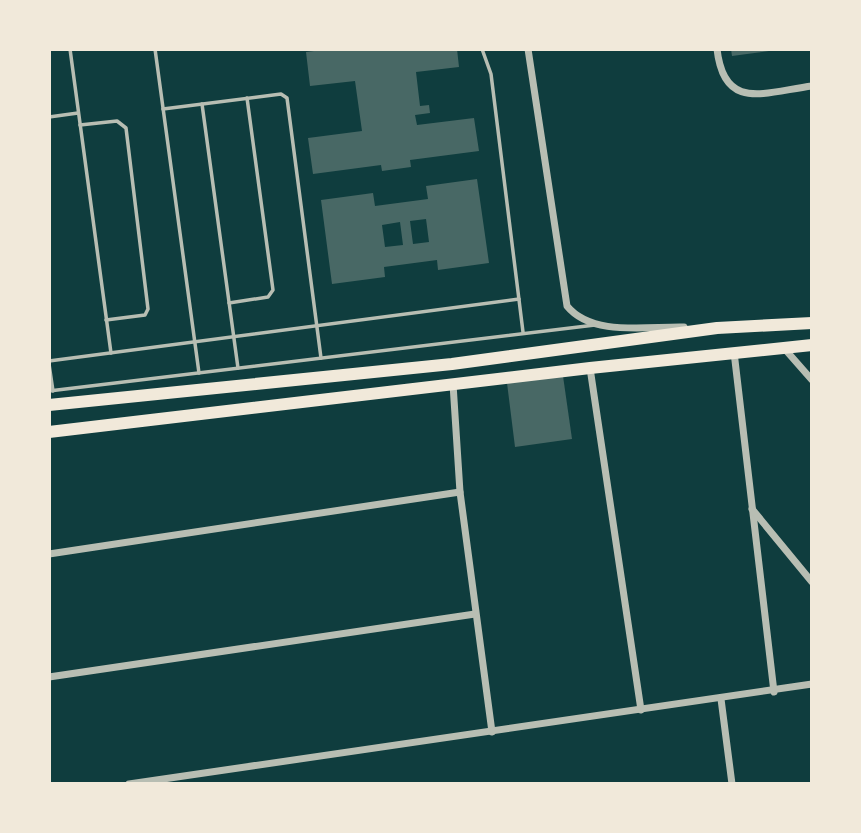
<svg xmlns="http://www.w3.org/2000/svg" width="861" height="833" viewBox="0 0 861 833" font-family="'Work Sans',sans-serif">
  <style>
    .building { fill: #486865; fill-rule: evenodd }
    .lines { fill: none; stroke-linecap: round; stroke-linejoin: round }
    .service { stroke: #b8beb3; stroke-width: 3.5 }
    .minor { stroke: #b8beb3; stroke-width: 7 }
    .trunk { stroke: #f1e9da; stroke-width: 12 }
  </style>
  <rect width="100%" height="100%" fill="#0f3d3e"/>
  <g class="building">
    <path d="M330,49H457L459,67L416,72L420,106L429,105L430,113L415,115L417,125L474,118L479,151L410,160L411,167L382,171L381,165L313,174L308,138L362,131L355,81L310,86L306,52Z"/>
    <path d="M731,49H769V51L732,56Z"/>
    <path d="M477,179L489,263L438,270L437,260L384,267L385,277L332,284L321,200L373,193L375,206L428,199L426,186ZM426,219L429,242L413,244L410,221ZM400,222L403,245L385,247L382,225Z"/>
    <path d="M563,376L572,439L515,447L507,383Z"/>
  </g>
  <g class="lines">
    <g class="service">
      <path d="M70,49L111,353"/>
      <path d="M155,49L199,373"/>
      <path d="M482,49L491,74L523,332"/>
      <path d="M202,104L238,368"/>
      <path d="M163,109L281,94L287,98L321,358"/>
      <path d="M49,117L78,113"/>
      <path d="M80,125L117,121L126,128L148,309L145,315L106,320"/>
      <path d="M229,303L268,297L273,290L247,98"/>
      <path d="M49,361L519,299"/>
      <path d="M49,364L53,391"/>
      <path d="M49,391L595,325"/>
    </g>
    <g class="minor">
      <path d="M528,49L567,306C592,337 648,326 684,327"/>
      <path d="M717,49C724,112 765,92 812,86"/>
      <path d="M783,347L812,380"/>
      <path d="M734,352L774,692"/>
      <path d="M590,368L641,710"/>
      <path d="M453,384L460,492L492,732"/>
      <path d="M752,509L812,582"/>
      <path d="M49,554L460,492"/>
      <path d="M49,677L475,614"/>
      <path d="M721,699L732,784"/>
      <path d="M129,784L812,684"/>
    </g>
    <g class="trunk">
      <path d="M49,405L452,364L717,328L812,323"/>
      <path d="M49,432L590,368L812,345"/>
    </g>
  </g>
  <rect width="861" height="833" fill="none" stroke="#f1e9da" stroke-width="102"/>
</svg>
